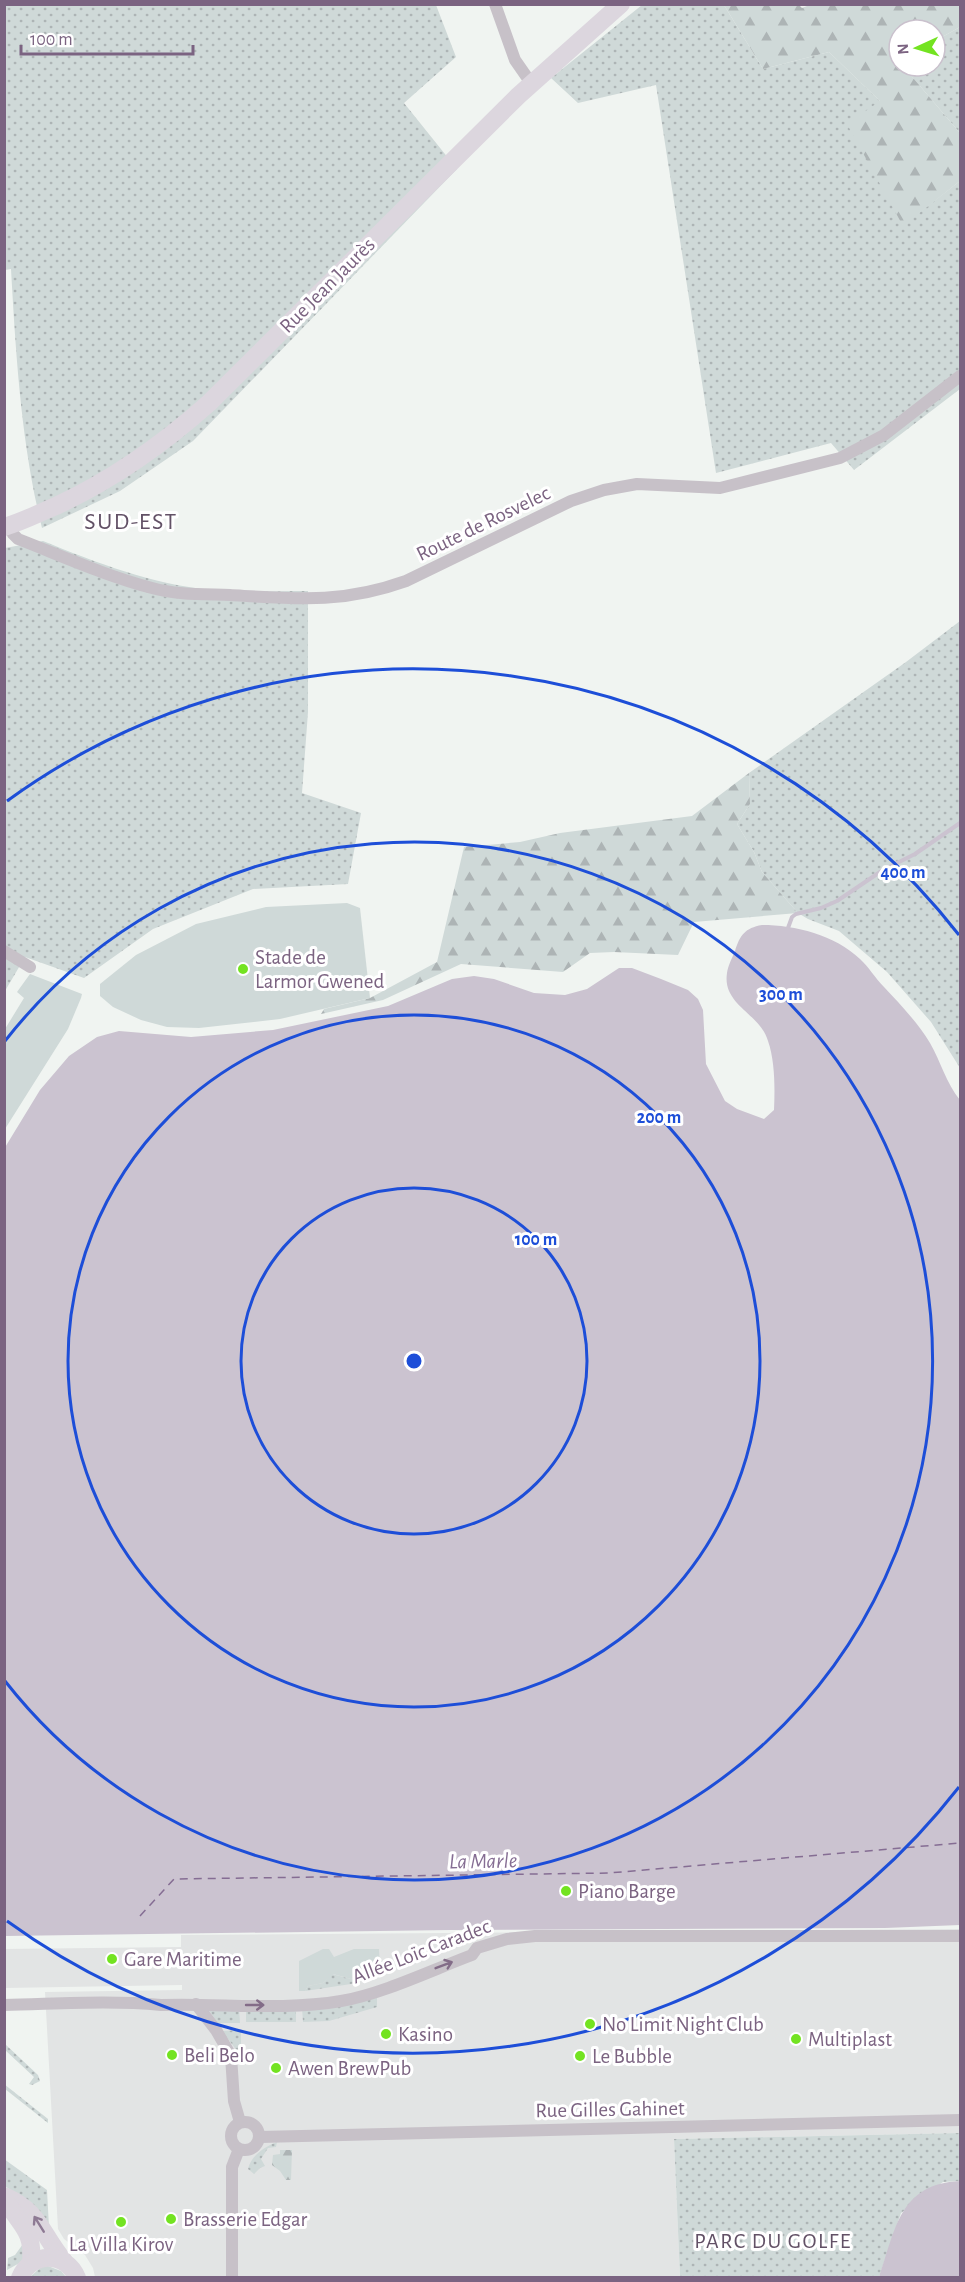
<svg xmlns="http://www.w3.org/2000/svg" width="965" height="2282" viewBox="0 0 965 2282" font-family="'Alegreya Sans',sans-serif">
  <style>
    .built { fill: #e2e4e4 }
    .grass { fill: url(#grass-dots) }
    .forest { fill: url(#forest-firs) }
    .park { fill: #cfd9d8 }
    .water { fill: #cbc3d0 }
    .lines { fill: none; stroke-linecap: round; stroke-linejoin: round }
    .stream { stroke: #cbc3d0; stroke-width: 4 }
    .ferry { stroke: #856d93; stroke-width: 1.5; stroke-dasharray: 8 6; stroke-linecap: butt }
    .minor { stroke: #c7c1c8; stroke-width: 12 }
    .secondary { stroke: #dcd6de; stroke-width: 18 }
    .oneway { stroke: #836c88 }
    .oneway2 { stroke: #8e7a94 }
    .ring { fill: none; stroke: #1d4ed8; stroke-width: 3 }
    .poi-dot { fill: #73e321; stroke: #fff; stroke-width: 2 }
    .labels { text-anchor: middle; stroke-width: 6; stroke-linejoin: round; paint-order: stroke }
    .street-label { font-size: 21px; fill: #7b6381; stroke: #fff }
    .poi-label { font-size: 21px; fill: #7b6381; stroke: #fff; text-anchor: start }
    .water-label { font-size: 22px; font-style: italic; fill: #856d93; stroke: #fff }
    .neighbourhood-label { font-size: 22px; letter-spacing: 1.5px; fill: #625166; stroke: #fff }
    .quarter-label { font-size: 24px; letter-spacing: 1.5px; fill: #625166; stroke: #fff }
    .centre { fill: #1d4ed8; stroke: #fff; stroke-width: 3 }
    .ring-label { font-size: 18px; text-anchor: middle; font-weight: bold; fill: #1d4ed8; stroke: #fff; stroke-width: 6; stroke-linejoin: round; paint-order: stroke }
  </style>
  <defs>
    <pattern id="grass-dots" width="8" height="8" patternUnits="userSpaceOnUse" patternTransform="scale(1.5)"><rect width="8" height="8" fill="#cfd9d8"/><path d="M2 2h.1M6 6h.1" fill="none" stroke="#adb4b5" stroke-width="1.8" stroke-linecap="round"/></pattern>
    <pattern id="forest-firs" width="22" height="20" patternUnits="userSpaceOnUse" patternTransform="scale(1.5)"><rect width="22" height="20" fill="#cfd9d8"/><path d="M5 1l3.5 6h-7zM16 11l3.5 6h-7z" fill="#adb4b5"/></pattern>
  </defs>
  <rect width="100%" height="100%" fill="#f0f4f1"/>
  <path class="built" d="M960,1929V2133L674,2139L680,2277H95L93,2268L85,2255L64,2239L58,2229L45,1992L182,1990V1985L5,1988L4,1949L181,1947V1935Z"/>
  <g class="grass">
    <path d="M4,5H436L456,57L404,103L457,169L193,441L120,491L42,528C21,443 16,356 11,269L5,270Z"/>
    <path d="M642,5H724L763,69L829,52L880,101L903,225L960,181V389L854,470L831,443L716,473L656,85L578,103L551,78Z"/>
    <path d="M960,27V133L903,66H935V41Z"/>
    <path d="M43,541C97,563 152,584 211,590C243,593 276,591 308,591V712L302,793L361,813L348,884L253,889L153,929L84,978L25,957L5,991V548Z"/>
    <path d="M960,621V1068L931,1022L887,972L839,931L808,919L798,913L762,872L754,852L737,824L750,804L749,773L906,662Z"/>
    <path d="M380,1970V1975L351,1984L305,1991L308,1986L323,1983L332,1974L351,1979Z"/>
    <path d="M377,1996V2007L329,2021L303,2022L302,2008Z"/>
    <rect x="246" y="2007" width="50" height="15"/>
    <path d="M207,2008H239L240,2023H218Z"/>
    <path d="M241,2030V2056L222,2031Z"/>
    <path d="M5,2044L38,2075L40,2081L32,2085L29,2084L34,2077L5,2050Z"/>
    <path d="M4,2084L48,2119V2123L5,2089Z"/>
    <path d="M960,2133V2181L943,2182L901,2213L879,2277H680L674,2139Z"/>
    <path d="M277,2142L276,2147L268,2148L261,2159L265,2166L260,2168L254,2174L248,2169C251,2156 264,2147 277,2142Z"/>
    <path d="M4,2159L47,2190L49,2227L37,2210L5,2186Z"/>
    <path d="M23,2244V2261L7,2270L8,2258L15,2255Z"/>
    <path d="M48,2266L61,2271L67,2278H29L41,2267Z"/>
  </g>
  <g class="forest">
    <path d="M799,5L802,8L812,4L960,5V27L935,41V30H899V66H903L960,133V181L903,226L847,124L880,101L829,52L763,69L724,5Z"/>
    <path d="M749,773L750,804L737,824L754,852L762,872L798,913L694,922L678,955L614,952L590,953L563,972L461,964L383,1000L321,1014L324,1009L370,998L437,962L464,847L520,842L560,833L692,816Z"/>
    <path d="M280,2150H292L291,2180H286L280,2171L272,2165L273,2155L280,2154Z"/>
  </g>
  <g class="park">
    <path d="M347,903L360,908L370,998L280,1019L199,1028L167,1027L141,1020L113,1007L100,996V984L136,955L196,924L266,907Z"/>
    <path d="M30,974L82,994L81,998L68,1029L5,1129V1029L24,998L17,992Z"/>
    <path d="M323,1949H329L334,1957L354,1949H379L380,1970L351,1979L333,1974L323,1983L308,1986L305,1991H299V1961Z"/>
  </g>
  <g class="water">
    <path d="M762,925C795,925 835,935 860,959C869,967 875,978 884,987C900,1004 918,1023 930,1043C941,1062 946,1083 960,1100V1925L885,1928L451,1930L5,1936L4,1149L40,1090L69,1056L97,1037L119,1031L191,1037L273,1030L388,1006L452,979L474,976L494,979L534,993L565,995L587,989L619,968H632L661,979L688,990L698,999L703,1010L706,1064L725,1101L737,1109L764,1119L774,1110C775,1088 775,1061 768,1041C760,1013 722,1005 727,973C728,966 732,958 735,951C740,935 745,928 762,925Z"/>
    <path d="M960,2181V2277H879C896,2229 899,2184 960,2181Z"/>
  </g>
  <g class="lines">
    <path class="stream" d="M788,928L792,917L796,914L821,908L837,901L883,870L915,854L960,823"/>
    <path class="ferry" d="M140,1916L174,1879L609,1873L960,1843"/>
    <g class="minor">
      <path d="M495,4L515,60L531,83"/>
      <path d="M9,525L13,534L18,539C62,556 106,576 152,588C177,595 204,594 230,595C296,599 342,604 406,581L571,501L604,490L637,484L720,488L840,458L884,435L960,376"/>
      <path d="M4,951L30,967"/>
      <path d="M196,2004L216,2030L231,2056L234,2101L240,2122"/>
      <path d="M4,2005C57,2004 109,2000 161,2005C220,2003 282,2011 341,2001C382,1994 432,1970 472,1955L477,1948L507,1939L535,1936H960"/>
      <circle cx="245" cy="2136" r="14"/>
      <path d="M260,2137L960,2120"/>
      <path d="M232,2278V2167L239,2149"/>
    </g>
    <g class="secondary">
      <path d="M4,527C22,522 39,513 56,506C114,479 162,445 209,403L518,96L621,4"/>
      <path d="M4,2196C40,2211 41,2234 64,2261"/>
      <path d="M4,2197C18,2225 34,2228 31,2262"/>
      <path d="M20,2278C31,2251 66,2251 77,2278"/>
    </g>
  </g>
  <defs><path id="oneway-shaft" d="M-6 0H5M1.5-3L5.5 0L1.5 3" fill="none" stroke-width="1.6" stroke-linecap="round" stroke-linejoin="round" transform="scale(1.5)"/></defs>
  <g class="oneway">
    <use href="#oneway-shaft" transform="translate(444 1965) rotate(-21)"/>
    <use href="#oneway-shaft" transform="translate(255 2005)"/>
  </g>
  <use class="oneway2" href="#oneway-shaft" transform="translate(39 2224) rotate(-122)"/>
  <g class="ring">
    <circle cx="414" cy="1361" r="173"/>
    <circle cx="414" cy="1361" r="346"/>
    <path d="M5 1041A519 519 0 1 1 5 1681"/>
    <path d="M959 1787A692 692 0 0 1 7 1921M7 801A692 692 0 0 1 959 935"/>
  </g>
  <g class="poi-dot">
    <circle cx="243" cy="969" r="6"/>
    <circle cx="566" cy="1891" r="6"/>
    <circle cx="112" cy="1959" r="6"/>
    <circle cx="590" cy="2024" r="6"/>
    <circle cx="386" cy="2034" r="6"/>
    <circle cx="796" cy="2039" r="6"/>
    <circle cx="172" cy="2055" r="6"/>
    <circle cx="580" cy="2056" r="6"/>
    <circle cx="276" cy="2068" r="6"/>
    <circle cx="171" cy="2219" r="6"/>
    <circle cx="121" cy="2222" r="6"/>
  </g>
  <g class="labels">
    <g class="street-label">
      <text transform="translate(327 285) rotate(-45)" y="7">Rue Jean Jaurès</text>
      <text transform="translate(483 523) rotate(-26)" y="7">Route de Rosvelec</text>
      <text transform="translate(421 1951) rotate(-21)" y="7">Allée Loïc Caradec</text>
      <text transform="translate(610 2109) rotate(-1)" y="7">Rue Gilles Gahinet</text>
    </g>
    <g class="poi-label">
      <text x="255" y="964">Stade de<tspan x="255" dy="24">Larmor Gwened</tspan></text>
      <text x="578" y="1898">Piano Barge</text>
      <text x="124" y="1966">Gare Maritime</text>
      <text x="602" y="2031">No Limit Night Club</text>
      <text x="398" y="2041">Kasino</text>
      <text x="808" y="2046">Multiplast</text>
      <text x="184" y="2062">Beli Belo</text>
      <text x="592" y="2063">Le Bubble</text>
      <text x="288" y="2075">Awen BrewPub</text>
      <text x="183" y="2226">Brasserie Edgar</text>
      <text x="121" y="2251" text-anchor="middle">La Villa Kirov</text>
    </g>
    <g class="water-label">
      <text transform="translate(483 1860) rotate(-1)" y="8">La Marle</text>
    </g>
    <g class="neighbourhood-label">
      <text x="773" y="2248">PARC DU GOLFE</text>
    </g>
    <g class="quarter-label">
      <text x="131" y="529">SUD-EST</text>
    </g>
  </g>
  <circle cx="414" cy="1361" r="9" class="centre"/>
  <g class="ring-label">
    <text x="903" y="878">400 m</text>
    <text x="781" y="1000">300 m</text>
    <text x="659" y="1123">200 m</text>
    <text x="536" y="1245">100 m</text>
  </g>
  <rect width="965" height="2282" fill="none" stroke="#7b6381" stroke-width="12"/>
  <g transform="translate(917 48) rotate(266)"><circle r="28" fill="#ffffff" stroke="#cac1cd" stroke-width="1.5"/>
  <path d="M0-4.5L10 22L0 15L-10 22Z" fill="#73e321"/>
  <text y="-9" font-size="16" font-weight="bold" text-anchor="middle" fill="#7b6381">N</text>
  </g>
  <path d="M21 45v9h172v-9" fill="none" stroke="#7b6381" stroke-width="3"/>
  <text x="30" y="45" font-size="18" fill="#7b6381" stroke="#ffffff" stroke-width="4.5" paint-order="stroke">100 m</text>
</svg>
